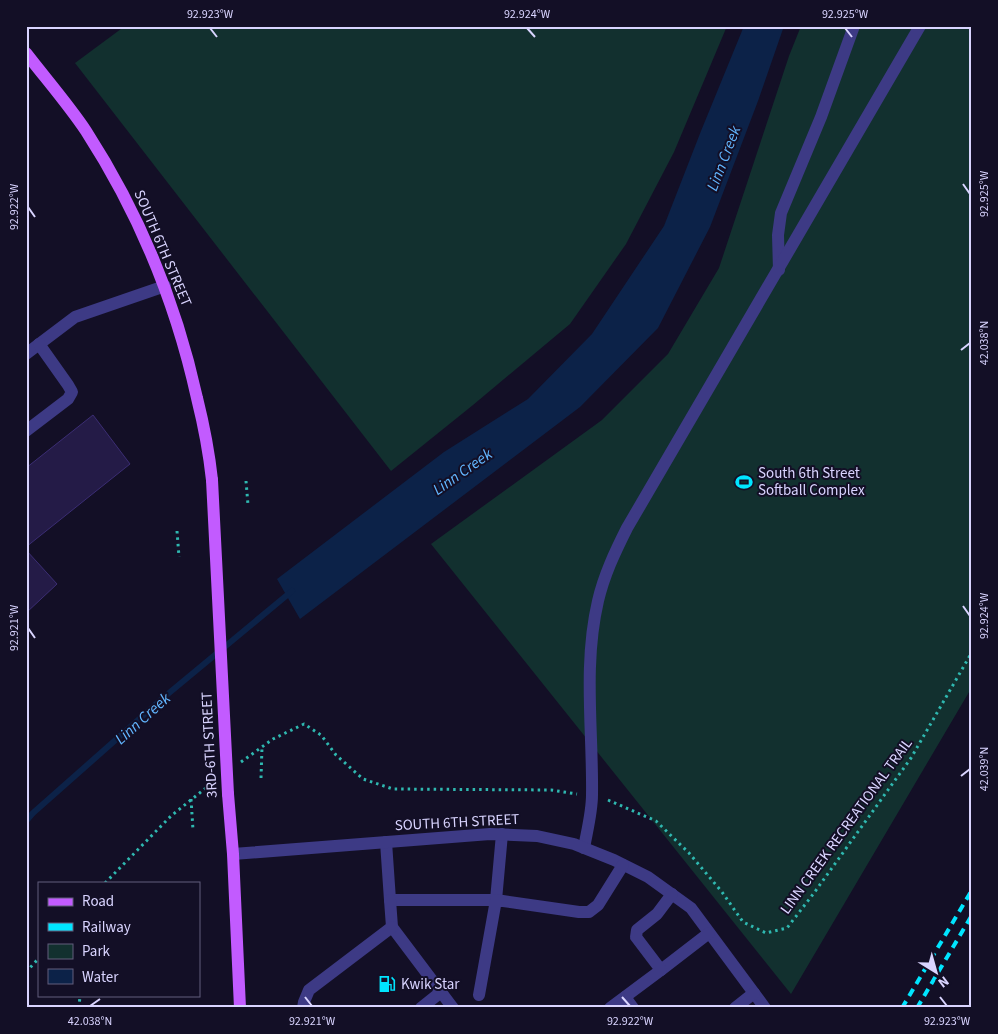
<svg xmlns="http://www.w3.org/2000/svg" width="998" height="1034" viewBox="0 0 998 1034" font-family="'Source Sans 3',sans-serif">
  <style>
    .green { fill: #12302f }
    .water { fill: #0c2248 }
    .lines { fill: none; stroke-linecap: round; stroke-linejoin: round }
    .stream { stroke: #0c2248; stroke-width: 6 }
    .building { fill: #241b47; stroke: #3b2d73 }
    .path { stroke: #2fb8b0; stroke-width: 3; stroke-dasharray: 2.5 4; stroke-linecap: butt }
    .minor { stroke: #3d3a85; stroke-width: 12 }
    .major { stroke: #c25bff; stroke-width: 12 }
    .rail { stroke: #00e5ff; stroke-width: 4; stroke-dasharray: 8 6; stroke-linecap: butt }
    .major-bridge { stroke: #c25bff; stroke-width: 12 }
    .ticks { fill: none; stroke: #d9d4ff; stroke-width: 2 }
    .labels { text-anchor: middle; stroke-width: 4; stroke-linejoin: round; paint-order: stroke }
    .street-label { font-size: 15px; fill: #d9d4ff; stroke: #130f26 }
    .poi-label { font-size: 15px; fill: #d9d4ff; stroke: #130f26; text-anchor: start }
    .water-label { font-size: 16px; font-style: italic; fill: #62b6ff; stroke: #130f26 }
    .neatline { fill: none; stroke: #d9d4ff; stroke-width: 2 }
    .ticks-label { font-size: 12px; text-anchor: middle; fill: #d9d4ff }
  </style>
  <rect width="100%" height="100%" fill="#130f26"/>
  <g class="green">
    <path d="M125,26H727L674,152L626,244L570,324L473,405L391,471L75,63Z"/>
    <path d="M801,26H972V687L791,994L431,544L602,420L668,354L719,268L789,56Z"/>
  </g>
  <path class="water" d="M744,26H784L758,101L710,227L658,328L580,407L300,619L277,579L444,452L528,399L592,334L664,226L701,131Z"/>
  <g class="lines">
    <path class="stream" d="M26,821L33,813L163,698L292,591"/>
  </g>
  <g class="building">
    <path d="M93,415L130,464L26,547V468Z"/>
    <path d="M26,550L57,584L26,613Z"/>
  </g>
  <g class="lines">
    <g class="path">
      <path d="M246,481L248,505"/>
      <path d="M177,531L179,557"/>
      <path d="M241,762L273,739L304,724L321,735L336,755L363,779L393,789L551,790L577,794"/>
      <path d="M261,778L262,747"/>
      <path d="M191,799L193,830"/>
      <path d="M608,800L656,821L689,853L722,892L743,922L766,933L787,928L814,893L911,758L972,652"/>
      <path d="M105,883L171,816L212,783"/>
      <path d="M26,972L39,958"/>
      <path d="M79,1008L80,995"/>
    </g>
    <g class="minor">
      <path d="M779,270L778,235L781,213L821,117L854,26"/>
      <path d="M26,354L75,317L165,286"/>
      <path d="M26,431L68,399L72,392L68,385L39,344"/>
      <path d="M386,842L390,900H496L502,834"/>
      <path d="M584,848C587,831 592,812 592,795C593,731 583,665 598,601C604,575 615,552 627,528L920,26"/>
      <path d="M233,854L490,834L537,836L574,844L614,860L648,877L691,908L765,1008"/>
      <path d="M390,900L392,927L453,1008"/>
      <path d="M661,970L709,933"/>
      <path d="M479,995L496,900L579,912H589L598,905L623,865"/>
      <path d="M625,997L633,1008"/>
      <path d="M303,1008L304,1002L309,990L392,927"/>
      <path d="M421,1008L441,992"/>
      <path d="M610,1008L661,970L636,937L637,930L657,914L672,894"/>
      <path d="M735,1008L754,993"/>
    </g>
    <g class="major">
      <path d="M26,53C46,79 68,104 86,131C139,213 176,303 197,398C204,426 209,452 212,480"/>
      <path d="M228,794L233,854L240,1008"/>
    </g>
    <g class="rail">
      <path d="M902,1008L972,890"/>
      <path d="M917,1008L972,915"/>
    </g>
    <path class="major-bridge" d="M212,480L228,794"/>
  </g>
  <path class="ticks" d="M210,28L217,37M527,28L535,37M845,28L852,37M963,184L970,194M28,207L35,217M961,350L970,343M963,606L970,616M28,628L35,638M961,776L970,769M305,997L312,1006M622,997L630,1006M940,997L947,1006M90,1006L100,999"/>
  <defs>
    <g id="stadium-bare" transform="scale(1.35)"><path d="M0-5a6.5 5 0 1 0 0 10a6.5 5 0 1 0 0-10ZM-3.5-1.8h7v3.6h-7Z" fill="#00e5ff" stroke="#130f26" stroke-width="2.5" paint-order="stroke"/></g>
    <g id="fuel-bare" transform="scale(1.35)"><path d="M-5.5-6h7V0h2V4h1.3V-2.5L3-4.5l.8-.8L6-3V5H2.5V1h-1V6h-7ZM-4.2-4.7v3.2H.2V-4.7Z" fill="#00e5ff" stroke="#130f26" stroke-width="2.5" paint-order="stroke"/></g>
  </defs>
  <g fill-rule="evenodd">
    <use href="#stadium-bare" x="744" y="482"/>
    <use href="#fuel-bare" x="387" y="984"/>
  </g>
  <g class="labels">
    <g class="street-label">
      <text transform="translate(163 248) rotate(67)" y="5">SOUTH 6TH STREET</text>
      <text transform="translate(209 745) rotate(-93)" y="5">3RD-6TH STREET</text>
      <text transform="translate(457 822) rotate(-3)" y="5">SOUTH 6TH STREET</text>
      <text transform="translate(846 826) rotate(-54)" y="5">LINN CREEK RECREATIONAL TRAIL</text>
    </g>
    <g class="poi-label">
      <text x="758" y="478">South 6th Street<tspan x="758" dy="17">Softball Complex</tspan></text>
      <text x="401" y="989">Kwik Star</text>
    </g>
    <g class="water-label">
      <text transform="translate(723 158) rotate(-69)" y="6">Linn Creek</text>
      <text transform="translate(462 471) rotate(-35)" y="6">Linn Creek</text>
      <text transform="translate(142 718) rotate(-42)" y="6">Linn Creek</text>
    </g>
  </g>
  <rect width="998" height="1034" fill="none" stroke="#130f26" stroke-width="55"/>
  <rect x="38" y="882" width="162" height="115" fill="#130f26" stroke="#625e7d"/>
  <rect x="48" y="898" width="25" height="8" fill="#c25bff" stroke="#625e7d"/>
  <text x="82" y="906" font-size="15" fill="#d9d4ff">Road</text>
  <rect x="48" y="923" width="25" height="8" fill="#00e5ff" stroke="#625e7d"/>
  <text x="82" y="932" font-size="15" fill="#d9d4ff">Railway</text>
  <rect x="48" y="944" width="25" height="15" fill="#12302f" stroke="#625e7d"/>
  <text x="82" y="956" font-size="15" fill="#d9d4ff">Park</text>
  <rect x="48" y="969" width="25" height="15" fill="#0c2248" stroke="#625e7d"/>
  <text x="82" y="982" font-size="15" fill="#d9d4ff">Water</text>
  <g transform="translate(936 972) rotate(143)" stroke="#130f26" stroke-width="4" paint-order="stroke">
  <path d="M0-4L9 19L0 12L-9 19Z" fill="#d9d4ff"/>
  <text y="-8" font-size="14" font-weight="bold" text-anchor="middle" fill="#d9d4ff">N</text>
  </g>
  <rect x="28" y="28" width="942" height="978" class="neatline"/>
  <g class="ticks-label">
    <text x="210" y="18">92.923°W</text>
    <text x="527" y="18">92.924°W</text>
    <text x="845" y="18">92.925°W</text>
    <text transform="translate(984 194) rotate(-90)" y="4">92.925°W</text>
    <text transform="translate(14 207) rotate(-90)" y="4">92.922°W</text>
    <text transform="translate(984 343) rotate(-90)" y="4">42.038°N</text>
    <text transform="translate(984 616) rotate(-90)" y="4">92.924°W</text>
    <text transform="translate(14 628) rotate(-90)" y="4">92.921°W</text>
    <text transform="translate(984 769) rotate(-90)" y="4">42.039°N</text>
    <text x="90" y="1025">42.038°N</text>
    <text x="312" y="1025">92.921°W</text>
    <text x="630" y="1025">92.922°W</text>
    <text x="947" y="1025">92.923°W</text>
  </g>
</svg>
